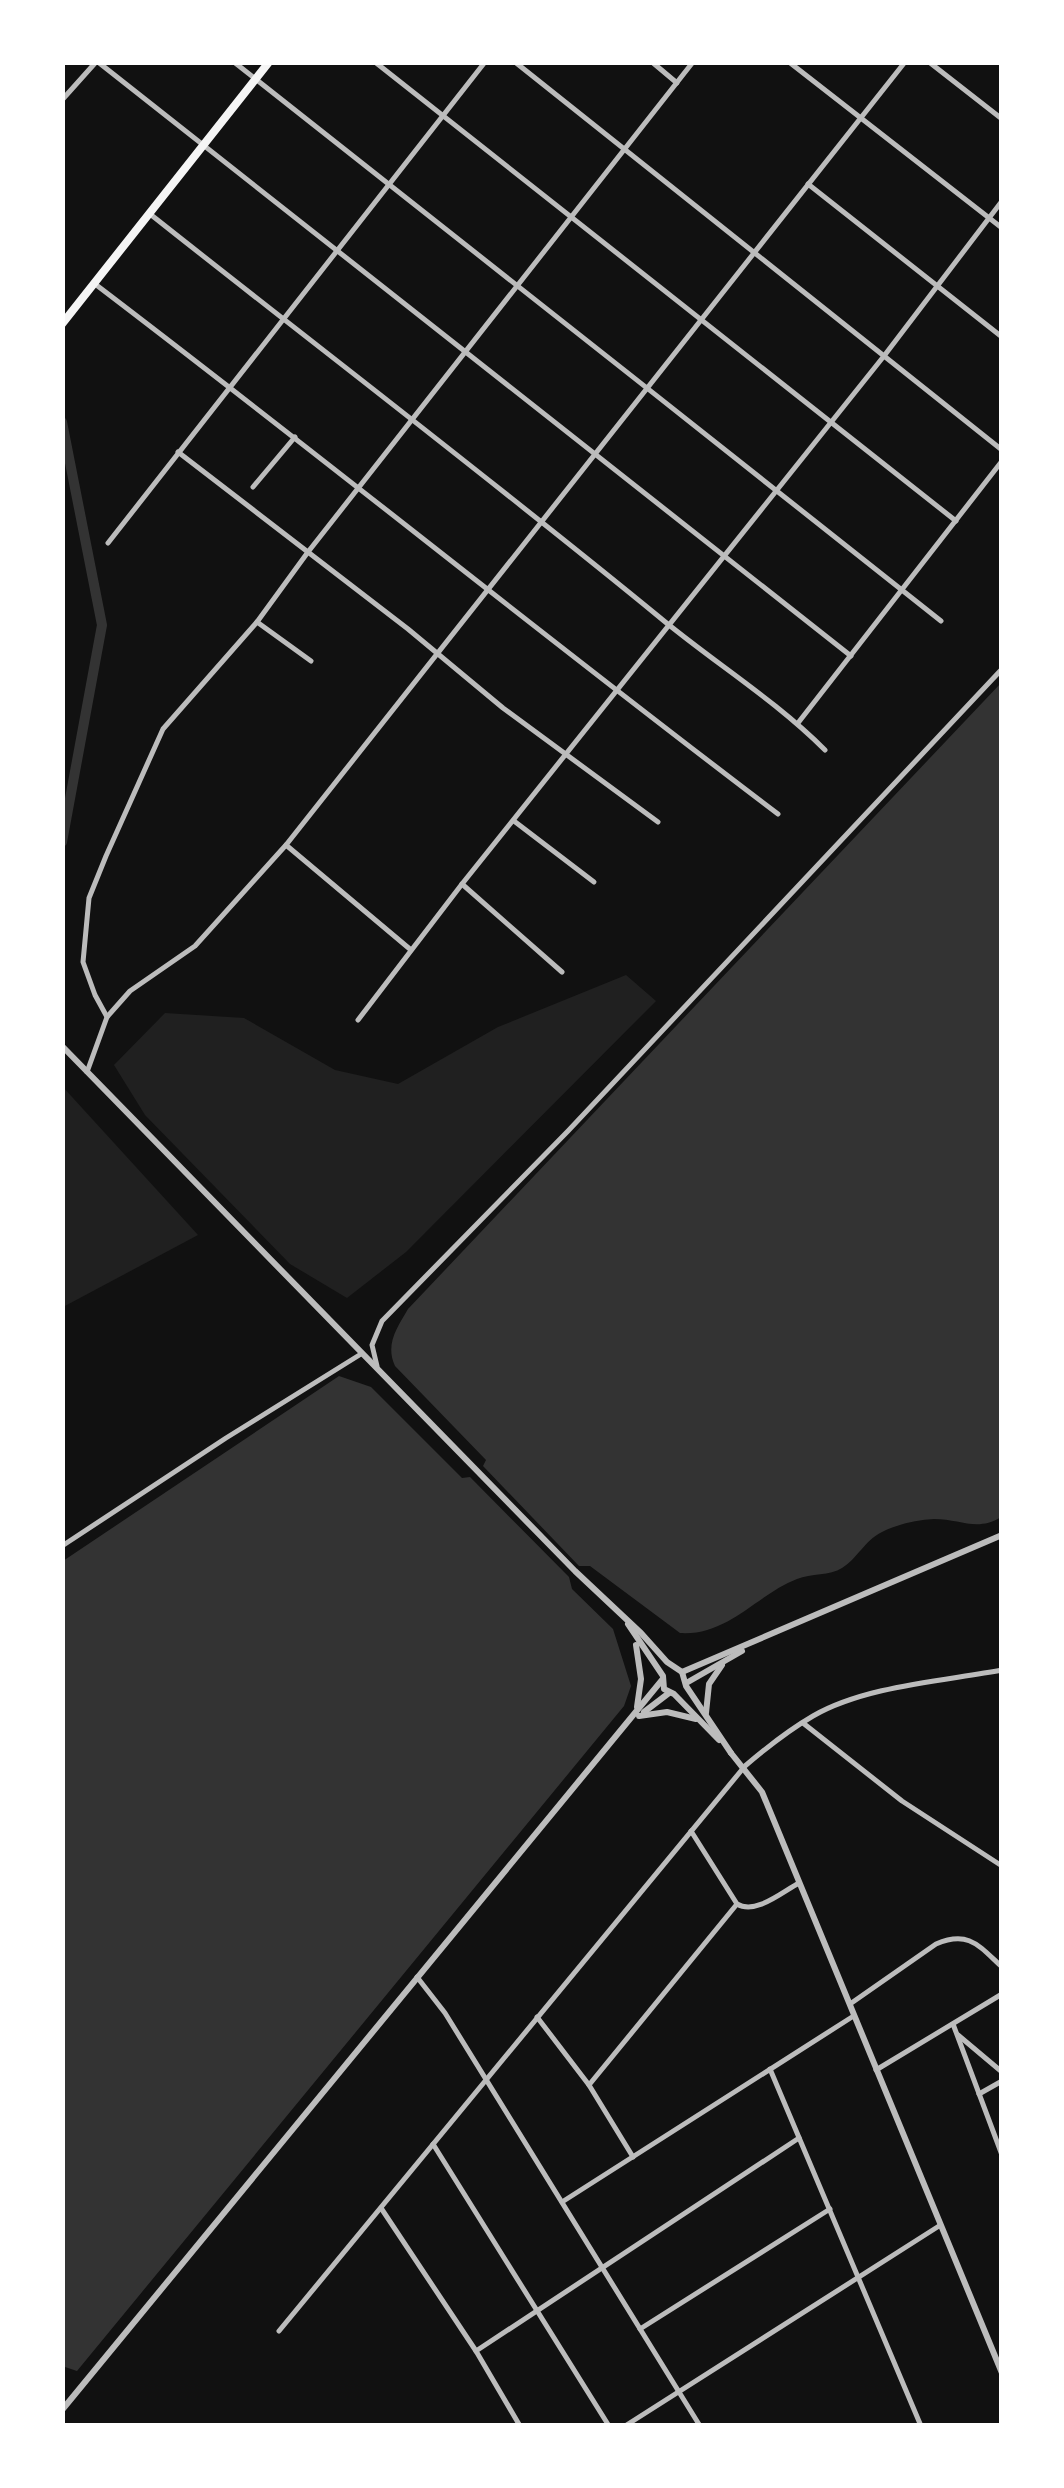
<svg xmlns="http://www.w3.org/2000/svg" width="1064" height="2488" viewBox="0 0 1064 2488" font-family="Signika,sans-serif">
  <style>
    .green { fill: #202020 }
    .water { fill: #333 }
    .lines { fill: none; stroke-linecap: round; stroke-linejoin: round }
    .canal { stroke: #333; stroke-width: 10 }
    .minor { stroke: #bcbcbc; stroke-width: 5 }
    .tertiary { stroke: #bcbcbc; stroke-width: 6 }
    .secondary { stroke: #f5f5f5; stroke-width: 8 }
  </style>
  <rect width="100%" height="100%" fill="#111"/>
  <g class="green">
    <path d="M626,975L656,1001L406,1252L347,1298L290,1264L145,1115L114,1065L165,1013L244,1018L335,1070L398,1084L498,1027Z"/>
    <path d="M62,1086L198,1235L63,1307H62Z"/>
  </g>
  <g class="water">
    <path d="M1001,683V1517C977,1532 961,1519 934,1519C916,1520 898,1524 882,1532C864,1541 858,1558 842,1568C830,1576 811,1573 797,1579C756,1595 728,1636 680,1633L590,1566H579L483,1466L486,1460L395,1366C385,1344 397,1328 408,1309Z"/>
    <path d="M339,1376L371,1387L462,1478L470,1477L569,1577L572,1589L613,1629L631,1686L624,1706L77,2371L62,2366L63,1561Z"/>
  </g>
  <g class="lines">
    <path class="canal" d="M62,422L102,625L62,842"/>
    <g class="minor">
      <path d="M98,62L851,656"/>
      <path d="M234,62C471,247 705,435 941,621"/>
      <path d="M375,62L956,521"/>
      <path d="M515,62L1002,450"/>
      <path d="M652,62L677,83"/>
      <path d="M789,62L1002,228"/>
      <path d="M929,62L1002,119"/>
      <path d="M62,100L96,62"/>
      <path d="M808,184L1002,337"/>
      <path d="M150,214C319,348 491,479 658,616C713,662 774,699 825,750"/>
      <path d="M95,284C324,458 548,640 778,814"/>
      <path d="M178,452L408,629L503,708L658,822"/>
      <path d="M253,487L295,437"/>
      <path d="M108,543L485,62"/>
      <path d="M257,622L311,661"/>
      <path d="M798,723L1002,461"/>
      <path d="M514,821L594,882"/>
      <path d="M286,845L411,950"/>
      <path d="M462,884L562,972"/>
      <path d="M107,1017L130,991L195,946L286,845L905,62"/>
      <path d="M358,1020L462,884L884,356L1002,201"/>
      <path d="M87,1072L107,1017L95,995L83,962L89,898L106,856L163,729L257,622L308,552L693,62"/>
      <path d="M377,1366L372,1345L382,1321L568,1131L1002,669"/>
      <path d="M62,1546L226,1438L361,1354"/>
      <path d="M803,1723L902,1801L1002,1866"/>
      <path d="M691,1831L737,1904C756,1915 782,1892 799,1883"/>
      <path d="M417,1977L445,2013L700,2426"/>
      <path d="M850,2004L936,1944C969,1930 979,1946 1002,1967"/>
      <path d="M537,2017L589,2085L633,2157"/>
      <path d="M953,2024L1002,2155"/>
      <path d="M958,2035L1002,2072"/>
      <path d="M770,2069L921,2426"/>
      <path d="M876,2070L1002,1994"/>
      <path d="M589,2085L737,1904"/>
      <path d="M979,2094L1002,2081"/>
      <path d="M433,2144L609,2426"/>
      <path d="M562,2202L852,2017"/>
      <path d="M381,2208L476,2351L520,2426"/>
      <path d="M640,2329L830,2209"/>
      <path d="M279,2331L745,1766C766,1748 789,1730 813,1716C865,1686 943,1681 1002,1670"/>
      <path d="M476,2351L799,2138"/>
      <path d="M625,2426L939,2226"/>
    </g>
    <g class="tertiary">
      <path d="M62,1046L575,1571L641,1633L667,1662L682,1672L686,1686L731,1753"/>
      <path d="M628,1624L663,1676L664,1689L674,1694L719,1740"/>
      <path d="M636,1645L641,1679L637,1707"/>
      <path d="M682,1672L1002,1535"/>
      <path d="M688,1682L742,1651"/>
      <path d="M644,1712L669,1693"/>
      <path d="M706,1713L709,1684L722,1665"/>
      <path d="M639,1716L667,1712L696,1719"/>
      <path d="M731,1753L762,1792L1002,2373"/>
      <path d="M62,2410L662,1680"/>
    </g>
    <path class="secondary" d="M62,324L269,62"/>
  </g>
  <rect width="1064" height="2488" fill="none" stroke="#ffffff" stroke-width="130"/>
</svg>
